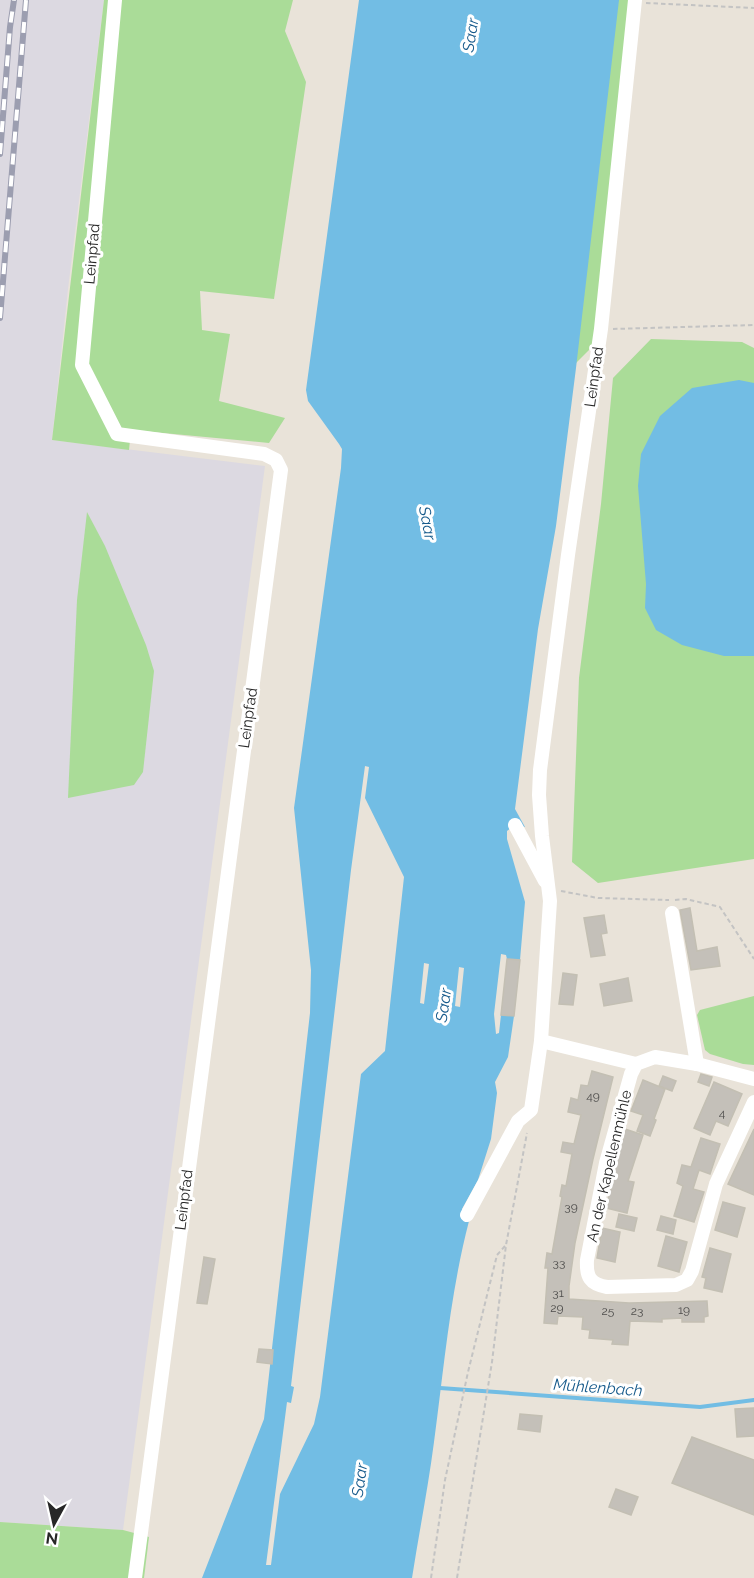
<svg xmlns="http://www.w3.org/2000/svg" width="754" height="1578" viewBox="0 0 754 1578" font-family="Raleway,sans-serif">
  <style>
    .industrial { fill: #dcd9e1 }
    .green { fill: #aadc98 }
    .water { fill: #72bde4; fill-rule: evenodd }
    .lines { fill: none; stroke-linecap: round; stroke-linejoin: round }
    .stream { stroke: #72bde4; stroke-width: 4 }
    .building { fill: #c4c0b9; stroke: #c3bfb3; stroke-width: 1.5 }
    .path { stroke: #c3c3c3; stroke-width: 2; stroke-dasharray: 4.5 3; stroke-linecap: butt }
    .minor { stroke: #fff; stroke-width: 14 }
    .rail-casing { stroke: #9c9eb0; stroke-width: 6 }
    .rail { stroke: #fff; stroke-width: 4; stroke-dasharray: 11; stroke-linecap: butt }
    .labels { text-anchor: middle; stroke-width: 6; stroke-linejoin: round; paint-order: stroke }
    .number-label { font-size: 12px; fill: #4e4d4c }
    .street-label { font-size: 15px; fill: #272727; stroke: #fff }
    .water-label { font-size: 16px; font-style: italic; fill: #165a8b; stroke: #fff }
  </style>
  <rect width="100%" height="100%" fill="#e9e3d9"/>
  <path class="industrial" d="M0,0H104L68,289L52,440L265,466L123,1530L0,1522Z"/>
  <g class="green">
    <path d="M104,0H293L285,31L306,82L274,299L200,291L202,330L230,334L219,401L285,418L269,443L131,430L129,450L52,440Z"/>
    <path d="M614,0H639L605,334L575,364Z"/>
    <path d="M651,339L742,342L754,348V859L598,883L572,862L579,678L601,504L613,378Z"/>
    <path d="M87,512L105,546L146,645L154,671L143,772L134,785L68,798L77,600Z"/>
    <path d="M754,996V1065L743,1064L710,1054L705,1050L697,1015L700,1010Z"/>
    <path d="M0,1522L123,1530L149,1537L144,1578H0Z"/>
  </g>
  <g class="water">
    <path d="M359,0H619L576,368L556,526L538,629L515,809L525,827L515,825L507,831V839L525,902L520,960L507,959L506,955L501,954L494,1014L496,1034L499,1033L501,1015L514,1016L508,1057L495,1082L497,1093L491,1139L478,1180L462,1209L469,1221C450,1294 444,1368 434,1442C428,1488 419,1533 412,1578H202L264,1419L310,1013L311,970L294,808L341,468L342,449L339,444L308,401L306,390ZM365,766L369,767L365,798L404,877L385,1051L361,1074L320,1397L314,1424L280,1494L271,1565H266L287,1402L291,1403L294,1387L291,1386L351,870ZM424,963L429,964L424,1004L420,1003ZM459,967L464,968L460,1007L455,1006Z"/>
    <path d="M739,380L754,383V656H724L682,645L656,630L645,608L646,584L638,486L641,454L660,416L692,388Z"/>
  </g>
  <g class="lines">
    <path class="stream" d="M440,1388L700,1407L754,1400"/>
  </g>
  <g class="building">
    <path d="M690,908L697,951L717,947L720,966L691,970L680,910Z"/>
    <path d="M604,915L607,933L601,934L605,955L591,957L584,918Z"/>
    <path d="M507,959L520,960L514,1016L501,1015Z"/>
    <path d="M563,973L577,975L573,1005L559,1004Z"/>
    <path d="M628,978L632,1001L604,1006L600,984Z"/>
    <path d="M592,1071L613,1077L593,1159L575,1243L569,1286V1299L629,1303L707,1301L708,1316L704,1317V1322H682V1318L662,1319V1322L630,1321L628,1345L612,1344L613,1340L589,1338L590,1330L582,1329L583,1317L558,1316L557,1324L544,1323L548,1268H545L547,1253L552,1254L562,1197L560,1196L562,1185L566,1186L572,1154L561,1152L563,1142L574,1144L581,1115L568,1112L571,1098L578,1100L581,1085L588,1086Z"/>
    <path d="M701,1074L712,1077L709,1086L698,1082Z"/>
    <path d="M663,1076L676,1081L672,1091L659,1086Z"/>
    <path d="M643,1080L665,1089L654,1119L656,1120L650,1136L637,1131L643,1115L631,1111Z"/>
    <path d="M714,1082L742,1094L728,1126L716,1121L710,1135L694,1128Z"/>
    <path d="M625,1129L643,1135L628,1181L634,1182L627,1213L606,1208Z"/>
    <path d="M754,1129V1195L728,1184Z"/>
    <path d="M701,1138L720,1144L710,1174L699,1170L693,1189L704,1192L694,1222L674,1216L683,1186L677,1183L682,1165L691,1167Z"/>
    <path d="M723,1202L745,1208L737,1237L715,1230Z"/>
    <path d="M619,1214L637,1218L634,1231L616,1227Z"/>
    <path d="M661,1216L676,1220L673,1234L657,1230Z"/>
    <path d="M602,1228L620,1232L615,1262L597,1258Z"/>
    <path d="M666,1236L687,1242L679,1272L658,1266Z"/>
    <path d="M710,1248L731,1254L722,1292L704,1288L706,1278L702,1277Z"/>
    <path d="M204,1257L215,1259L207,1304L197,1303Z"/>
    <path d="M259,1349L273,1350L272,1364L257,1362Z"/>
    <path d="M754,1408V1436L737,1437L735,1409Z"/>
    <path d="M520,1414L542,1416L540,1432L518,1429Z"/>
    <path d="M692,1437L754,1460V1515L672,1483Z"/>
    <path d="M616,1489L638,1497L631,1515L609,1507Z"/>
  </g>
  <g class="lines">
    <g class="path">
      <path d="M646,3L754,8"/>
      <path d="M613,329L754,325"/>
      <path d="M561,891L598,898L669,900"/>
      <path d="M675,900L686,899L720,907L754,959"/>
      <path d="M431,1578L445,1480L468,1372L497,1255L505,1246"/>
      <path d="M457,1578L492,1362L506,1245L527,1133"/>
    </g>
    <g class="minor">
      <path d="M115,0L82,365L117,434L264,454L276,460L281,470L135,1578"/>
      <path d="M515,825L545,881"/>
      <path d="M672,913L697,1064"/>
      <path d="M541,1041L636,1064"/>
      <path d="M754,1079L697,1064L655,1057L636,1064L631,1074L606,1163L587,1260C586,1277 590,1284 607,1287L676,1285L687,1280L692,1271L716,1184L754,1102"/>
      <path d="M467,1215L518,1121L531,1110L541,1041L550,901L542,836L539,795L540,770L568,555L601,329L635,0"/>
    </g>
    <g class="rail-casing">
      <g id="rail">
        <path d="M0,154L10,27L14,0"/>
        <path d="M0,318L26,0"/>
      </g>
    </g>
    <use href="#rail" class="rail"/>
  </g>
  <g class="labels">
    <g class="number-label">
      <text x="593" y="1100">49</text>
      <text x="722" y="1117">4</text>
      <text x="571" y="1211">39</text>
      <text x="559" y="1267">33</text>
      <text x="558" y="1297">31</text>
      <text x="557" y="1312">29</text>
      <text x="684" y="1314">19</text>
      <text x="608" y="1315">25</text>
      <text x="637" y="1315">23</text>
    </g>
    <g class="street-label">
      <text transform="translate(92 254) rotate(-85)" y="5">Leinpfad</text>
      <text transform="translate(594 377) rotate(-82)" y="5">Leinpfad</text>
      <text transform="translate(248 718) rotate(-82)" y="5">Leinpfad</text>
      <text transform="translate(609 1166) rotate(-77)" y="5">An der Kapellenmühle</text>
      <text transform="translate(184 1200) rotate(-83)" y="5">Leinpfad</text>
    </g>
    <g class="water-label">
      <text transform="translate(470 35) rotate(-81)" y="6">Saar</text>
      <text transform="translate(428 523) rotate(79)" y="6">Saar</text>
      <text transform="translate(443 1005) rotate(-82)" y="6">Saar</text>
      <text transform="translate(598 1387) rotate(4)" y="6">Mühlenbach</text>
      <text transform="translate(359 1480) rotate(-82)" y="6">Saar</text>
    </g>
  </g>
  <g transform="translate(54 1524) rotate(188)" stroke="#ffffff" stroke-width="4.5" paint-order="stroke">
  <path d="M0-4.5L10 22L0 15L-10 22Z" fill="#272727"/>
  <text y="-9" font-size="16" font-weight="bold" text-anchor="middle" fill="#272727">N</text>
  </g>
</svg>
